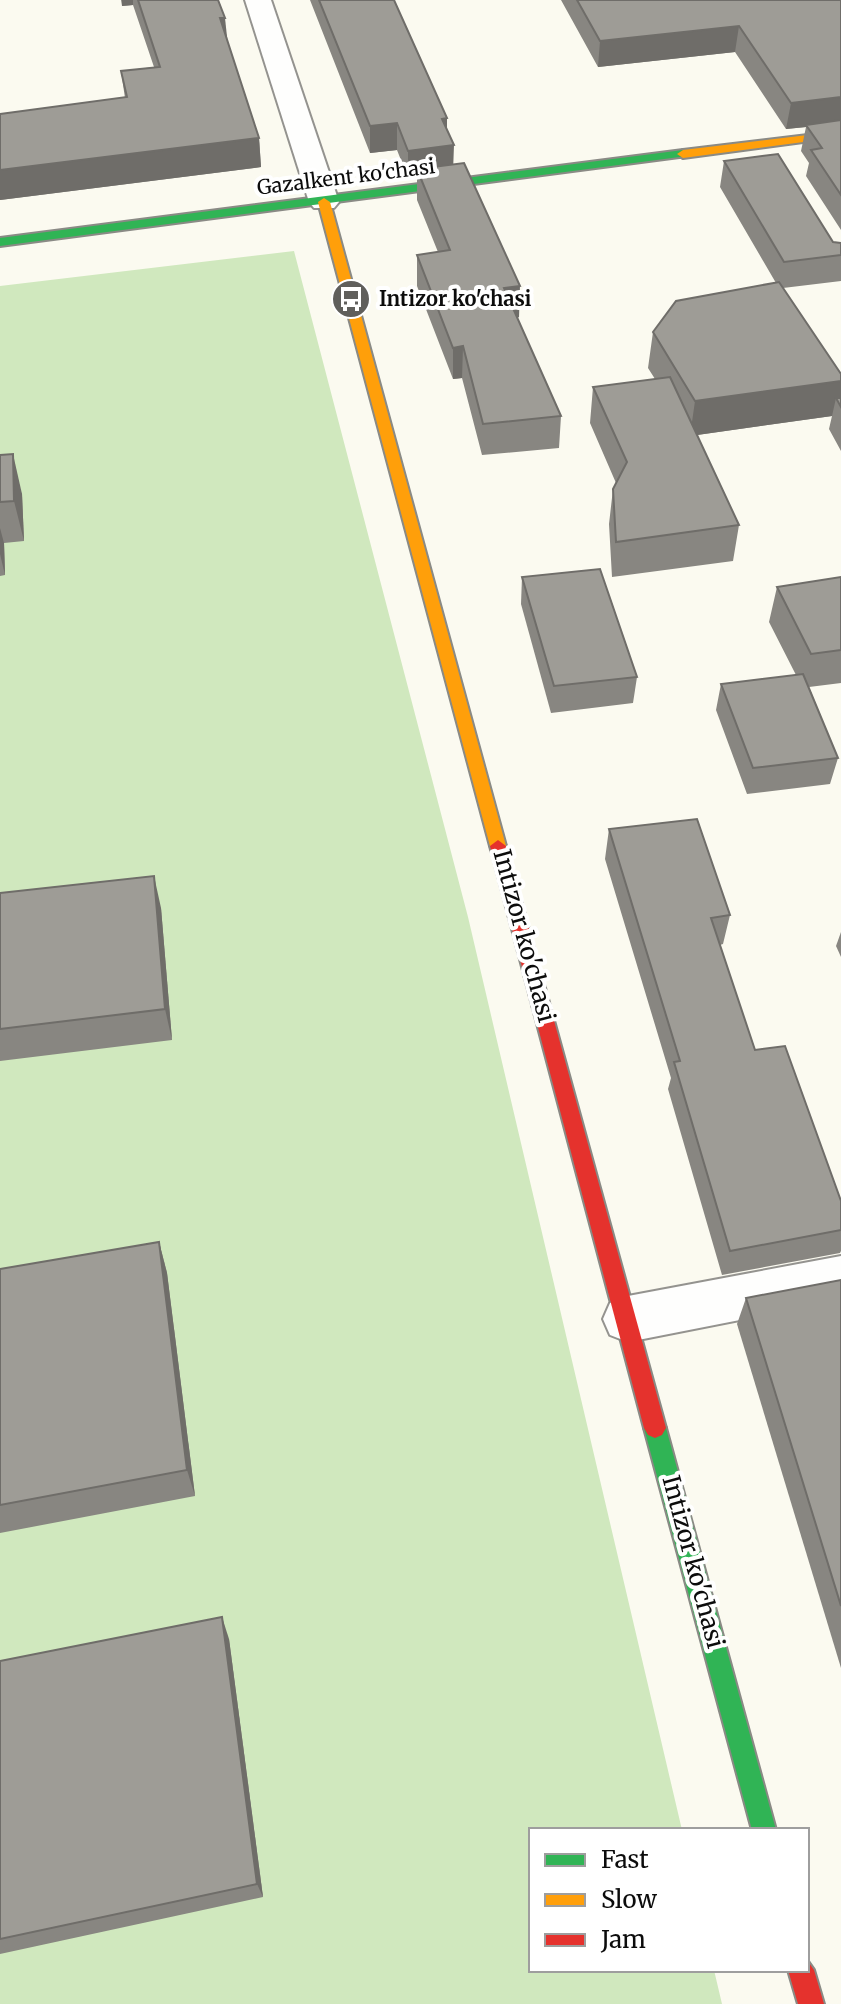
<svg xmlns="http://www.w3.org/2000/svg" width="841" height="2004" viewBox="0 0 841 2004" font-family="Merriweather,serif">
  <style>
    .forest { fill: #d0e8be }
    .lines { fill: none; stroke-linecap: round; stroke-linejoin: round }
    .street-casing { stroke: #94938f; stroke-width: 4 }
    .fast-casing { stroke: #8a8a85; stroke-width: 4 }
    .slow-casing { stroke: #8a8a85; stroke-width: 4 }
    .jam-casing { stroke: #8a8a85; stroke-width: 4 }
    .street { fill: #fefefd; fill-rule: evenodd }
    .fast { fill: #30b455; fill-rule: evenodd }
    .slow { fill: #ff9f0a; fill-rule: evenodd }
    .jam { fill: #e5322d; fill-rule: evenodd }
    .wall { fill: #888681 }
    .shaded-wall { fill: #6f6d69 }
    .building { fill: #9e9c96; stroke: #6f6d69; stroke-width: 2 }
    .labels { text-anchor: middle; stroke-width: 8; stroke-linejoin: round; paint-order: stroke }
    .far-street-label { font-size: 20px; fill: #0c0c0c; stroke: #fff }
    .far-poi-label { font-size: 20px; font-weight: bold; fill: #0c0c0c; stroke: #fff; text-anchor: start }
    .street-label { font-size: 24px; fill: #0c0c0c; stroke: #fff }
  </style>
  <rect width="100%" height="100%" fill="#fbfaf0"/>
  <path class="forest" d="M294,251L468,917L682,1830H531V1970H714L722,2004H0V286Z"/>
  <g class="lines">
    <g class="street-casing">
      <g id="street">
        <path d="M245,0H271L339,202L334,208H314L309,202Z"/>
        <path d="M841,1256V1300L628,1342L610,1335L603,1319L610,1303L628,1296Z"/>
      </g>
    </g>
    <g class="fast-casing">
      <g id="fast">
        <path d="M683,150L689,154L687,156L0,246V238Z"/>
        <path d="M655,1418L662,1421L666,1428L776,1830H752L644,1428L648,1421Z"/>
      </g>
    </g>
    <g class="slow-casing">
      <g id="slow">
        <path d="M841,131V137L683,158L677,154L683,150Z"/>
        <path d="M324,198L330,202L506,846L498,852L490,846L318,202Z"/>
      </g>
    </g>
    <g class="jam-casing">
      <g id="jam">
        <path d="M498,840L506,846L666,1428L662,1435L655,1438L648,1435L644,1428L490,846Z"/>
        <path d="M807,1960L814,1970L824,2004H798L788,1970H807Z"/>
      </g>
    </g>
    <use href="#street" class="street"/>
    <use href="#fast" class="fast"/>
    <use href="#slow" class="slow"/>
    <use href="#jam" class="jam"/>
  </g>
  <g class="wall">
    <path d="M121,0H218L228,43L259,138L261,167L0,200V114L125,98L121,71L154,67L133,5L122,6Z"/>
    <path d="M310,0H394L447,118V131L453,164L519,317L517,318L561,416L559,448L482,455L462,378L453,379L417,286V255L438,252L417,200V176L408,178L397,150L370,153Z"/>
    <path d="M561,0H841V230L806,176L809,163L801,151L806,127L786,129L735,52L598,67Z"/>
    <path d="M724,161L833,242L841,243V281L783,288L841,381V451L829,429L832,416L697,435L739,525L733,561L612,577L609,524L613,489L616,483L590,423L593,387L655,379L648,368L653,332L776,283L720,187Z"/>
    <path d="M0,455L22,494L24,541L4,543L5,575L0,576Z"/>
    <path d="M522,577L637,677L633,703L551,713L521,604Z"/>
    <path d="M841,577V683L809,687L838,758L830,784L747,794L716,710L721,684L796,675L769,622L777,587Z"/>
    <path d="M609,829L730,915L723,944L720,945L755,1050L841,1201V1251L840,1253L722,1275L668,1089L671,1078L605,859Z"/>
    <path d="M0,893L161,908L172,1040L0,1061Z"/>
    <path d="M841,932V957L836,946Z"/>
    <path d="M159,1242L167,1273L195,1496L0,1533V1269Z"/>
    <path d="M841,1280V1668L737,1324L746,1298Z"/>
    <path d="M229,1639L263,1897L0,1954V1661Z"/>
  </g>
  <g class="shaded-wall">
    <path d="M122,0H133V5L122,6Z"/>
    <path d="M220,18H225L228,46Z"/>
    <path d="M739,26L735,52L598,67L600,41Z"/>
    <path d="M841,97V123L806,125V127L786,129L791,103Z"/>
    <path d="M447,118V145L442,119Z"/>
    <path d="M397,123V150L370,153V126Z"/>
    <path d="M259,138L261,167L0,200V170Z"/>
    <path d="M454,145L453,172L417,169V176L408,178V151Z"/>
    <path d="M520,286L519,317L502,320L504,288Z"/>
    <path d="M463,346L462,378L453,379V348Z"/>
    <path d="M841,381V397L839,404L836,398L832,416L690,436L695,401Z"/>
    <path d="M13,454L22,494L24,541L14,501Z"/>
    <path d="M0,528L4,543L5,575L0,554Z"/>
    <path d="M154,876L161,908L172,1040L165,1009Z"/>
    <path d="M159,1242L167,1273L195,1496L187,1470Z"/>
    <path d="M222,1617L229,1639L263,1897L257,1884Z"/>
  </g>
  <g class="building">
    <path d="M138,0H218L225,18H220L259,138L0,170V114L127,97L121,71L160,67Z"/>
    <path d="M319,0H394L447,118L442,119L454,145L408,151L397,123L370,126Z"/>
    <path d="M577,0H841V97L791,103L739,26L600,41Z"/>
    <path d="M841,120V195L811,150L822,148L806,125Z"/>
    <path d="M778,154L833,242L841,243V255L784,262L724,161Z"/>
    <path d="M464,163L520,286L504,288L561,416L483,424L463,346L453,348L417,255L450,250L417,169Z"/>
    <path d="M779,282L841,374V381L695,401L653,332L676,301Z"/>
    <path d="M670,377L739,525L616,542L613,489L627,462L593,387Z"/>
    <path d="M836,398H841V407Z"/>
    <path d="M13,454L14,501L0,502V455Z"/>
    <path d="M600,569L637,677L554,686L522,577Z"/>
    <path d="M841,577V650L811,654L777,587Z"/>
    <path d="M803,674L838,758L753,768L721,684Z"/>
    <path d="M697,819L730,915L711,918L755,1050L785,1046L841,1201V1230L730,1251L674,1062L680,1061L609,829Z"/>
    <path d="M154,876L165,1009L0,1029V893Z"/>
    <path d="M159,1242L187,1470L0,1505V1269Z"/>
    <path d="M841,1280V1606L746,1298Z"/>
    <path d="M222,1617L257,1884L0,1939V1661Z"/>
  </g>
  <defs>
    <g id="bus-disc" transform="scale(2)"><circle r="9.5" fill="#605f5c" stroke="#fff"/><path d="M-5-6H5V4H4V6H2V4H-2V6H-4V4H-5ZM-3.5-4V0h7V-4ZM-3.5 1.2v1.5H-2V1.2ZM2 1.2v1.5H3.5V1.2Z" fill="#fff"/></g>
  </defs>
  <g fill-rule="evenodd">
    <use href="#bus-disc" x="351" y="299"/>
  </g>
  <g class="labels">
    <g class="far-street-label">
      <text transform="translate(346 177) rotate(-7)" y="7">Gazalkent ko'chasi</text>
    </g>
    <g class="far-poi-label">
      <text x="379" y="306">Intizor ko'chasi</text>
    </g>
    <g class="street-label">
      <text transform="translate(524 936) rotate(75)" y="8">Intizor ko'chasi</text>
      <text transform="translate(693 1562) rotate(75)" y="8">Intizor ko'chasi</text>
    </g>
  </g>
  <rect x="529" y="1828" width="280" height="144" fill="#ffffff" stroke="#9e9e9e" stroke-width="2"/>
  <rect x="545" y="1854" width="40" height="12" fill="#30b455" stroke="#9e9e9e" stroke-width="2"/>
  <text x="601" y="1868" font-size="24" fill="#0c0c0c">Fast</text>
  <rect x="545" y="1894" width="40" height="12" fill="#ff9f0a" stroke="#9e9e9e" stroke-width="2"/>
  <text x="601" y="1908" font-size="24" fill="#0c0c0c">Slow</text>
  <rect x="545" y="1934" width="40" height="12" fill="#e5322d" stroke="#9e9e9e" stroke-width="2"/>
  <text x="601" y="1948" font-size="24" fill="#0c0c0c">Jam</text>
</svg>
